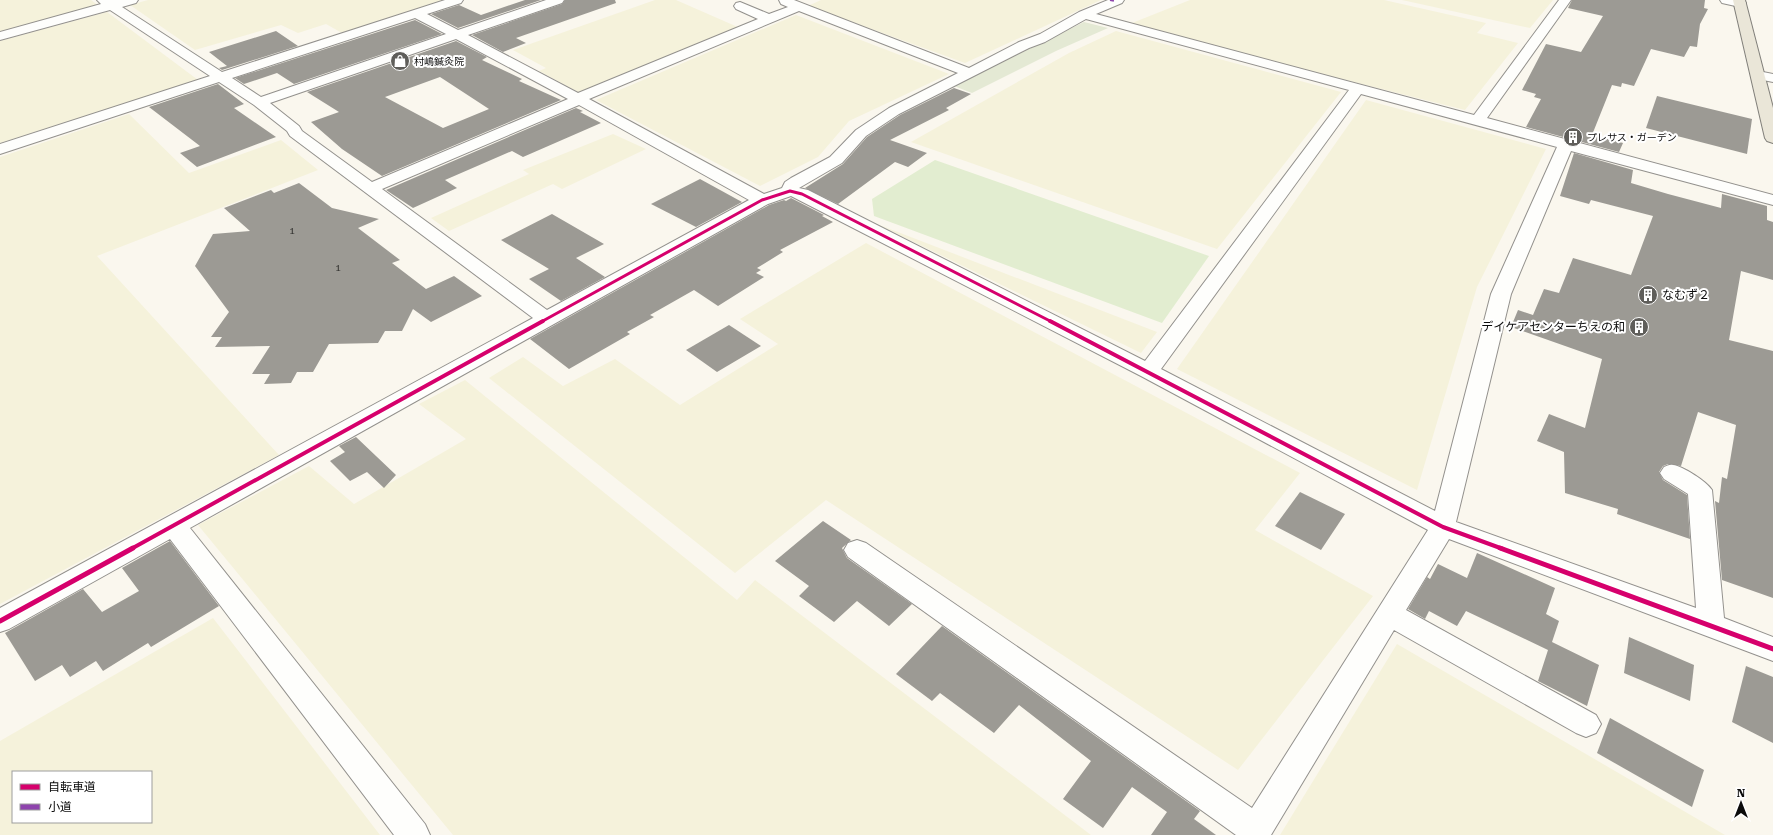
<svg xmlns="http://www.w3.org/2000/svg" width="1773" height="835" viewBox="0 0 1773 835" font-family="'Roboto Serif','Noto Sans JP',serif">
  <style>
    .farmland { fill: #f5f2db; fill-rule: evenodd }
    .green { fill: #e2edd0 }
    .cemetery { fill: #e4e9d4 }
    .building { fill: #9c9a94; fill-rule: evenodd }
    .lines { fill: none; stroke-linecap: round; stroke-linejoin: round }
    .minor-casing { stroke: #93918d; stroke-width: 2 }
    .major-casing { stroke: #807f7a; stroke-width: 2 }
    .minor { fill: #fefefc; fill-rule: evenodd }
    .major { fill: #eae6d8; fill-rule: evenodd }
    .quiet { stroke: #8e44ad; stroke-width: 2; stroke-dasharray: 4 2; stroke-linecap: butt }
    .cycleway-far2-casing { stroke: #fff; stroke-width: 5 }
    .cycleway-far1-casing { stroke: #fff; stroke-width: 6 }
    .cycleway-casing { stroke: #fff; stroke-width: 8 }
    .cycleway-far2 { stroke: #d6006c; stroke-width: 3 }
    .cycleway-far1 { stroke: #d6006c; stroke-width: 4 }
    .cycleway { stroke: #d6006c; stroke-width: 5 }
    .labels { text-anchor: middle; stroke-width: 4; stroke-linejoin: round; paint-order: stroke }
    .far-poi-label { font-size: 10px; fill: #0b0b0b; stroke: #fff; text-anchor: start }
    .number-label { font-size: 10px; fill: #2f2f2d }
    .poi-label { font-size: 12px; fill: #0b0b0b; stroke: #fff; text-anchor: start }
  </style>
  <rect width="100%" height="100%" fill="#faf7ee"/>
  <g class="farmland">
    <path d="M0,0H91L100,7L0,33Z"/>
    <path d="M148,0H447L342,33L326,24L298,33L281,25L195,50L130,5Z"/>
    <path d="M655,0H676L740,28L580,93L539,71L546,68L513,50Z"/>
    <path d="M821,0H1101L965,63L808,6Z"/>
    <path d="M1190,0H1384L1486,23L1477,33L1518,43L1465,110L1127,25Z"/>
    <path d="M1402,0H1553L1530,28Z"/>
    <path d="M107,12L198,80L0,143V41Z"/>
    <path d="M796,15L949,74L849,121L818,157L760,186L596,100Z"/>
    <path d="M1116,31L1341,92L1217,249L911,142L1069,53Z"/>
    <path d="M1366,100L1546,149L1477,287L1417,490L1177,369Z"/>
    <path d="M129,114L189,173L281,140L318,170L97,256L279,455L0,604V157Z"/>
    <path d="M613,134L646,149L562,189L553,184L449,231L431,218L529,174L523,170Z"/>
    <path d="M877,224L1157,332L1141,353Z"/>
    <path d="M866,243L1300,473L1255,530L1373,596L1238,770L826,500L735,573L489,378L523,357L563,386L615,359L680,405L778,344L740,319Z"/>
    <path d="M465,380L737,600L755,580L1091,835H453L198,525L309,466L354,504L466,439L419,404Z"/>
    <path d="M213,618L380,835H0V741ZM13,772H151V822H13Z"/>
    <path d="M1397,644L1725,835H1280Z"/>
  </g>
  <path class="green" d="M935,160L1209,256L1162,323L874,216L872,199Z"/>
  <path class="cemetery" d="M1084,22L1108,28L1056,51L972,93L954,86Z"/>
  <g class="building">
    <path d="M525,0H541L458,28L431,14L459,5L481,15Z"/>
    <path d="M565,0H615L616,3L516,38L526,43L503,52L472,35L562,4Z"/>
    <path d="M1572,0H1705L1704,8L1708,9L1700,24L1697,47L1690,46L1684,57L1651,49L1634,86L1622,83L1621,87L1612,85L1592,135L1623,143L1619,152L1526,127L1541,99L1534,97L1536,94L1522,90L1546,44L1581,52L1603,16L1568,8Z"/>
    <path d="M415,20L442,34L294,84L277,73L244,84L235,78Z"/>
    <path d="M276,31L298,46L222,70L219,68L227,66L209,52Z"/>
    <path d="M456,41L487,57L482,60L522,79L519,81L561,100L382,176L342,149L311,122L339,112L307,92ZM440,77L489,109L443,128L385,97Z"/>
    <path d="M218,84L244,104L234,108L276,137L197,167L180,153L200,146L149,107Z"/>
    <path d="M954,88L971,94L946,108L949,110L890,140L927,153L908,167L895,162L838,204L805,188L843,164L867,137L900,115Z"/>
    <path d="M1657,96L1752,119L1747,154L1646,128Z"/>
    <path d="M576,108L583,111L580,112L601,123L523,157L512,151L445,180L457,188L413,208L386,190Z"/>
    <path d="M1574,153L1633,170L1631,183L1668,194L1721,208L1722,194L1767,206V220L1773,222V280L1741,271L1729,340L1773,351V598L1722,580L1715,501L1719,503L1722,477L1727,479L1736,425L1698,412L1681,466L1668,464L1663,466L1659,472L1663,480L1687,495L1690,539L1617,514L1618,509L1565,493L1564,452L1537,441L1549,414L1585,428L1602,359L1511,327L1518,310L1533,315L1544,289L1559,293L1573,258L1631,275L1653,216L1591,200L1589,204L1560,196Z"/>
    <path d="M700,179L742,202L696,227L651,204Z"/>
    <path d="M299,183L332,208L379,219L358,228L400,260L392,263L426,289L454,276L482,296L431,322L413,309L402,331H385L378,343L329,344L313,372H297L291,383L264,384L270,374H252L270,346L215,347L222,337H211L229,312L195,266L213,234L250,231L224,208L271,190L274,193Z"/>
    <path d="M791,198L824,215L822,216L833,222L780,250L783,252L757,268L761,270L756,273L764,277L718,306L694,290L650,315L654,317L627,332L630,334L569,369L530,339L769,205L784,200L786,201Z"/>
    <path d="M552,214L604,244L576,258L605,277L561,301L529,279L549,269L501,240Z"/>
    <path d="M729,325L761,346L717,372L686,350Z"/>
    <path d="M356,437L396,475L384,488L367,472L350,481L330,461L345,452L339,446Z"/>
    <path d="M1300,492L1345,514L1321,550L1275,526Z"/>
    <path d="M823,521L851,540L842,548L847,558L912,604L889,626L857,601L834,622L799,596L809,586L775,561Z"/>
    <path d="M170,541L219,606L151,647L148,643L103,671L96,661L70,677L62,665L35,681L5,633L83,589L102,612L139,591L122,568Z"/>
    <path d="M1477,553L1555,588L1546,614L1559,621L1552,642L1599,665L1587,706L1538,681L1548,650L1466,611L1457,626L1429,611L1425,619L1408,609L1427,577L1430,579L1438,564L1467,578Z"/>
    <path d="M942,626L1200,811L1194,819L1216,835H1151L1167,812L1132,787L1103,828L1063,799L1091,761L1019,705L994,733L940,693L932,701L896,674Z"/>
    <path d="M1629,637L1694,665L1690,701L1624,673Z"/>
    <path d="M1746,666L1773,677V743L1732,722Z"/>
    <path d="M1610,718L1704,770L1692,807L1597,753Z"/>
  </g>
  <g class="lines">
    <g class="minor-casing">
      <g id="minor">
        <path d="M97,0H138L136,3L122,7L222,72L445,0H463L461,3L427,14L458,30L546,0H564L562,3L468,35L578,93L758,19L736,9L734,6L736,3L740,2L769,14L788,7L781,4L779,0H794L969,68L1019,42L1040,34L1079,12L1108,0H1124L1122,3L1096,14L1474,115L1559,0H1571L1487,118L1773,195V205L1571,151L1511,294L1456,522L1696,608L1688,494L1664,479L1660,473L1664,467C1667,466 1670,464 1673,465C1683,466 1707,482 1712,490L1724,618L1773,637V661L1449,539L1406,610L1596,715L1601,724L1596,733L1586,737L1576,733L1394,630L1271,835H1236L848,557L844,550L848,543L857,540L866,543L1252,808L1428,530L1141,376L791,196L768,204L190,528L425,824L430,835H394L170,539L9,629L0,632V608L533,318L290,136L287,131L254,105L219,82L0,154V144L210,76L110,10L0,40V32L101,4ZM799,11L958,73L889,108L856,130L830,157L791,178L785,182L782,188L764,194L589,99ZM415,18L446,34L261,97L232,78ZM1086,19L1349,90L1145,361L808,190L799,188L842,163L866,136L899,114L1029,48L1045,42ZM456,39L568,99L372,182L302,131L299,126L270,103ZM1361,94L1557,147L1491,294L1435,511L1161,369ZM579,105L749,200L547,310L382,189Z"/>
        <path d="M1720,0H1743L1746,3L1744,6L1740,7L1722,3Z"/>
        <path d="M1758,71L1773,74V82L1753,78L1751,75L1753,72Z"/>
      </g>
    </g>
    <g class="major-casing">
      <path id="major" d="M1733,0H1745L1773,108V143L1767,141L1765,138Z"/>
    </g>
    <use href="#minor" class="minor"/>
    <use href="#major" class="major"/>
    <path class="quiet" d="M1110,0L1115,1"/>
    <g class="cycleway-far2-casing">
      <path id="cycleway-far2" d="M541,322L762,200L790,191L802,194L1052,322"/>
    </g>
    <g class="cycleway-far1-casing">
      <g id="cycleway-far1">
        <path d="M1050,321L1443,527L1503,549"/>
        <path d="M131,549L543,321"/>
      </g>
    </g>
    <g class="cycleway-casing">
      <g id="cycleway">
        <path d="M1500,548L1773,649"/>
        <path d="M0,621L133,548"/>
      </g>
    </g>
    <use href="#cycleway-far2" class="cycleway-far2"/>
    <use href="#cycleway-far1" class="cycleway-far1"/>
    <use href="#cycleway" class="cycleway"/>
  </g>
  <defs>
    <g id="shop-disc" transform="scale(1)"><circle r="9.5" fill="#5f5e5a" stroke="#fff"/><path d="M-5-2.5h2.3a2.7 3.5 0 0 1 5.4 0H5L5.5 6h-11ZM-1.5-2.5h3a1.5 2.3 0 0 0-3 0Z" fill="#fff"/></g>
    <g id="building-disc" transform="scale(1)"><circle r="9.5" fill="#5f5e5a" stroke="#fff"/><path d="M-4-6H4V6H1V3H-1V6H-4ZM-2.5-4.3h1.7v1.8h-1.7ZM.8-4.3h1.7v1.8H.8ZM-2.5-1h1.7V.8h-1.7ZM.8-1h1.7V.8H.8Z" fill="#fff"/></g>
  </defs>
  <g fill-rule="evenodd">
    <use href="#shop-disc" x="400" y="61"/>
    <use href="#building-disc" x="1573" y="137"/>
    <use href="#building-disc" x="1648" y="295"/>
    <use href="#building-disc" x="1639" y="327"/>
  </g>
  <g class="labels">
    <g class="far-poi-label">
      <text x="414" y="65">村嶋鍼灸院</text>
      <text x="1587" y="141">プレサス・ガーデン</text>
    </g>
    <g class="number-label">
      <text x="292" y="234">1</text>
      <text x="338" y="271">1</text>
    </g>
    <g class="poi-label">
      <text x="1662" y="299">なむず２</text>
      <text x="1625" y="331" text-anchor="end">デイケアセンターちえの和</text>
    </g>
  </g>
  <rect x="12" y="771" width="140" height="52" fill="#ffffff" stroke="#9d9d9d"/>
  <rect x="20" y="784" width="20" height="6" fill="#d6006c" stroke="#9d9d9d"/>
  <text x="48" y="791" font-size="12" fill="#0b0b0b">自転車道</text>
  <rect x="20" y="804" width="20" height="6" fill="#8e44ad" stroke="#9d9d9d"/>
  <text x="48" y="811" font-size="12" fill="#0b0b0b">小道</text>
  <g transform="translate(1741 803)" stroke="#ffffff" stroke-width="3" paint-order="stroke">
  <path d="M0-3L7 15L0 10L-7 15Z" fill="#0b0b0b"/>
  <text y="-6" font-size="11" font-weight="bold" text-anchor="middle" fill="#0b0b0b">N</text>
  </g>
</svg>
